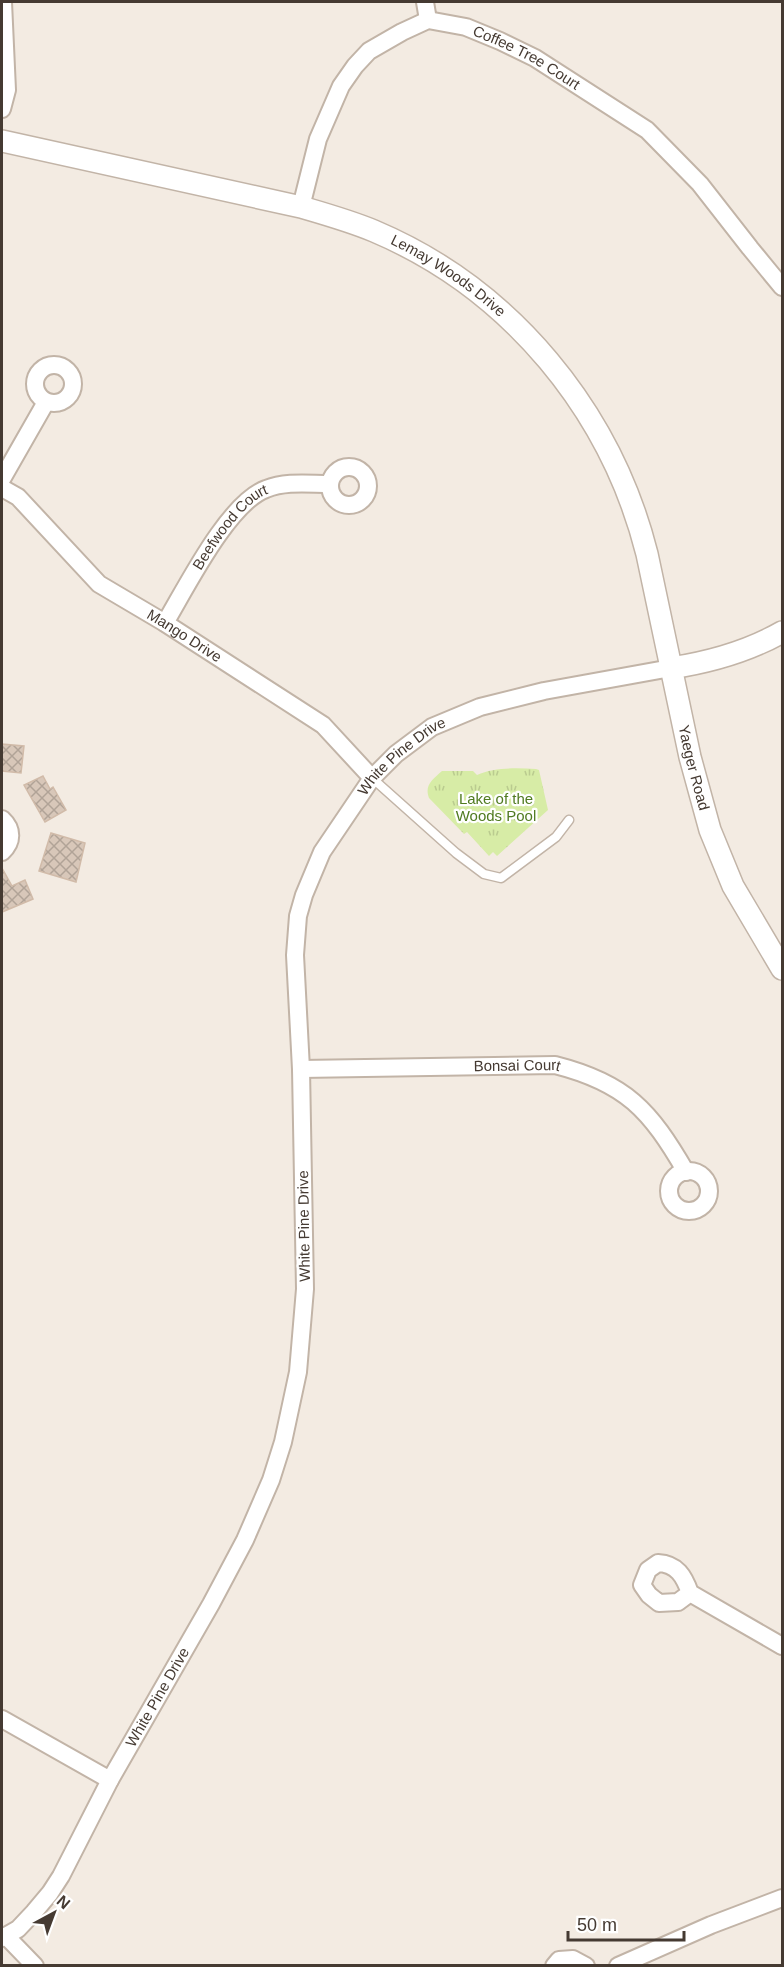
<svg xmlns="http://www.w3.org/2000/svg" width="784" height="1967" viewBox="0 0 784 1967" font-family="Arial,sans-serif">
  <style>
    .park { fill: url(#park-tufts) }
    .building { fill: url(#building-cross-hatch); stroke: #d1bba9; stroke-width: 1.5 }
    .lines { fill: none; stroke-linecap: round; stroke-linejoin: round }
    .service-casing { stroke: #c2b4a7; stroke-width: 11 }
    .minor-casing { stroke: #c2b4a7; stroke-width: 20 }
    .tertiary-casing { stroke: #c2b4a7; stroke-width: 24 }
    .service { stroke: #fff; stroke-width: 8 }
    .minor { stroke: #fff; stroke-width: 16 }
    .tertiary { stroke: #fff; stroke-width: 21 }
    .labels { text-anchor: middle; stroke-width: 4.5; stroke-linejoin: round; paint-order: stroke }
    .street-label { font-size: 15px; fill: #453a32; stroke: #fff }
    .park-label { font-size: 15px; fill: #507b21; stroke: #fff }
  </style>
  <defs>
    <pattern id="park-tufts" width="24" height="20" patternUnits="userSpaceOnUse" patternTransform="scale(1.5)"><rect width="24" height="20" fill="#d7eca6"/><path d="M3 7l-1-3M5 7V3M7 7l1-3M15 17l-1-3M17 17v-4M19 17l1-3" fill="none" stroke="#bacb8f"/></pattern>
    <pattern id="building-cross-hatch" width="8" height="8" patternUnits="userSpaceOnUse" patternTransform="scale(1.5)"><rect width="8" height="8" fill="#d8c7b9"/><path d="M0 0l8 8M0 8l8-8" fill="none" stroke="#b1a397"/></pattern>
  </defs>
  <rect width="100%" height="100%" fill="#f3ebe2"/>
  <path class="park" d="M536,769L539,770L548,810L497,856L493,852L489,856L467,832L464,834L429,798C424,785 433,779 442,771H473L477,775C494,767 517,768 536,769Z"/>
  <g class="building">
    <path d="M2,744L24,746L21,773L2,771Z"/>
    <path d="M43,776L50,789L53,787L66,810L45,822L24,785Z"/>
    <path d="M51,833L85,843L76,882L39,871Z"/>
    <path d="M2,868L12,886L25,880L33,899L2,912Z"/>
  </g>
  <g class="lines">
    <g class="service-casing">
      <path id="service" d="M372,778L456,853L484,874L501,878L556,837L569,820"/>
    </g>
    <g class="minor-casing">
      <g id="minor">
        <path d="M425,2L428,20"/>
        <path d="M2,109L7,90L3,2"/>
        <path id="s1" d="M301,207L318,139L341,86L355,66L369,51L402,32L428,20L466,27L500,41L535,58L647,130L700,184L750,248L782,287"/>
        <circle cx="54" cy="384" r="19"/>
        <circle cx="349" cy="486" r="19"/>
        <path d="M2,479L46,402"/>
        <path id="s2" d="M2,488L18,497L99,584L165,623L323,725L372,778"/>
        <path id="s3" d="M165,623C186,588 228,503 266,489C286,481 308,484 330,484"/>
        <path d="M2,819C13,829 13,842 2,852"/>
        <path id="s4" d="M301,1069L555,1065C626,1083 650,1110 686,1172"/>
        <circle cx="689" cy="1191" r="20"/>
        <path d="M690,1593L678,1602L659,1603L649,1595L642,1585L648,1570L658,1563C677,1564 684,1576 690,1593L782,1646"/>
        <path d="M2,1719L110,1780"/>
        <path d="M6,1936L35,1966"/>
        <path id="s5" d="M2,1938L18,1929L34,1912L50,1893L61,1876L110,1780L211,1604L245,1540L271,1480L283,1442L298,1372L305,1289L301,1069L295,955L298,916L304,895L322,852L372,778L396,754L432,727L480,707L544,691L671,668"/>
        <path d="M554,1966L559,1960L573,1959L586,1966"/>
        <path d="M618,1966L711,1925L782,1898"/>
      </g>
    </g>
    <g class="tertiary-casing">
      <g id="tertiary">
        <path id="s6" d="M2,141L301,207C325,214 350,221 374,231C511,289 611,411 647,554L690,757L710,830L733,886L782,969"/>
        <path d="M671,668C710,662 747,652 782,632"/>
      </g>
    </g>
    <use href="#service" class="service"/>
    <use href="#minor" class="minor"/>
    <use href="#tertiary" class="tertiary"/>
  </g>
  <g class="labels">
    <g class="street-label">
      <text dy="5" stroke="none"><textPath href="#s1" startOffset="346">Coffee Tree Court</textPath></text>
      <text dy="5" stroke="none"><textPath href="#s6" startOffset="470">Lemay Woods Drive</textPath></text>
      <text dy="5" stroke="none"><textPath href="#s3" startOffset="117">Beefwood Court</textPath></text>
      <text dy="5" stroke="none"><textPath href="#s2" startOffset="237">Mango Drive</textPath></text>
      <text dy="5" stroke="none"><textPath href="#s5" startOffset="1298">White Pine Drive</textPath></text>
      <text dy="5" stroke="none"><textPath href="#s6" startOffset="1040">Yaeger Road</textPath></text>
      <text dy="5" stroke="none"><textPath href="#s4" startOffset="216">Bonsai Court</textPath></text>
      <text transform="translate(304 1226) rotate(-91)" y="5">White Pine Drive</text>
      <text dy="5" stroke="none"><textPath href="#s5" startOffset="290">White Pine Drive</textPath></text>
    </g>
    <g class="park-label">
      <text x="496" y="804">Lake of the<tspan x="496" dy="17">Woods Pool</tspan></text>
    </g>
  </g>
  <rect width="784" height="1967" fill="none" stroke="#453a32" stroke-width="6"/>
  <g transform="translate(54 1913) rotate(41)" stroke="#ffffff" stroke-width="4.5" paint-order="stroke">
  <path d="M0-4.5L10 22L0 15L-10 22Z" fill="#453a32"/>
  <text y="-9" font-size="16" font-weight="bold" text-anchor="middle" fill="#453a32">N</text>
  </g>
  <path d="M568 1931v9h116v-9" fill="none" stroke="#453a32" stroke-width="3"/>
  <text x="577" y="1931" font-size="18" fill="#453a32" stroke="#ffffff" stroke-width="4.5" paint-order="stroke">50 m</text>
</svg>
